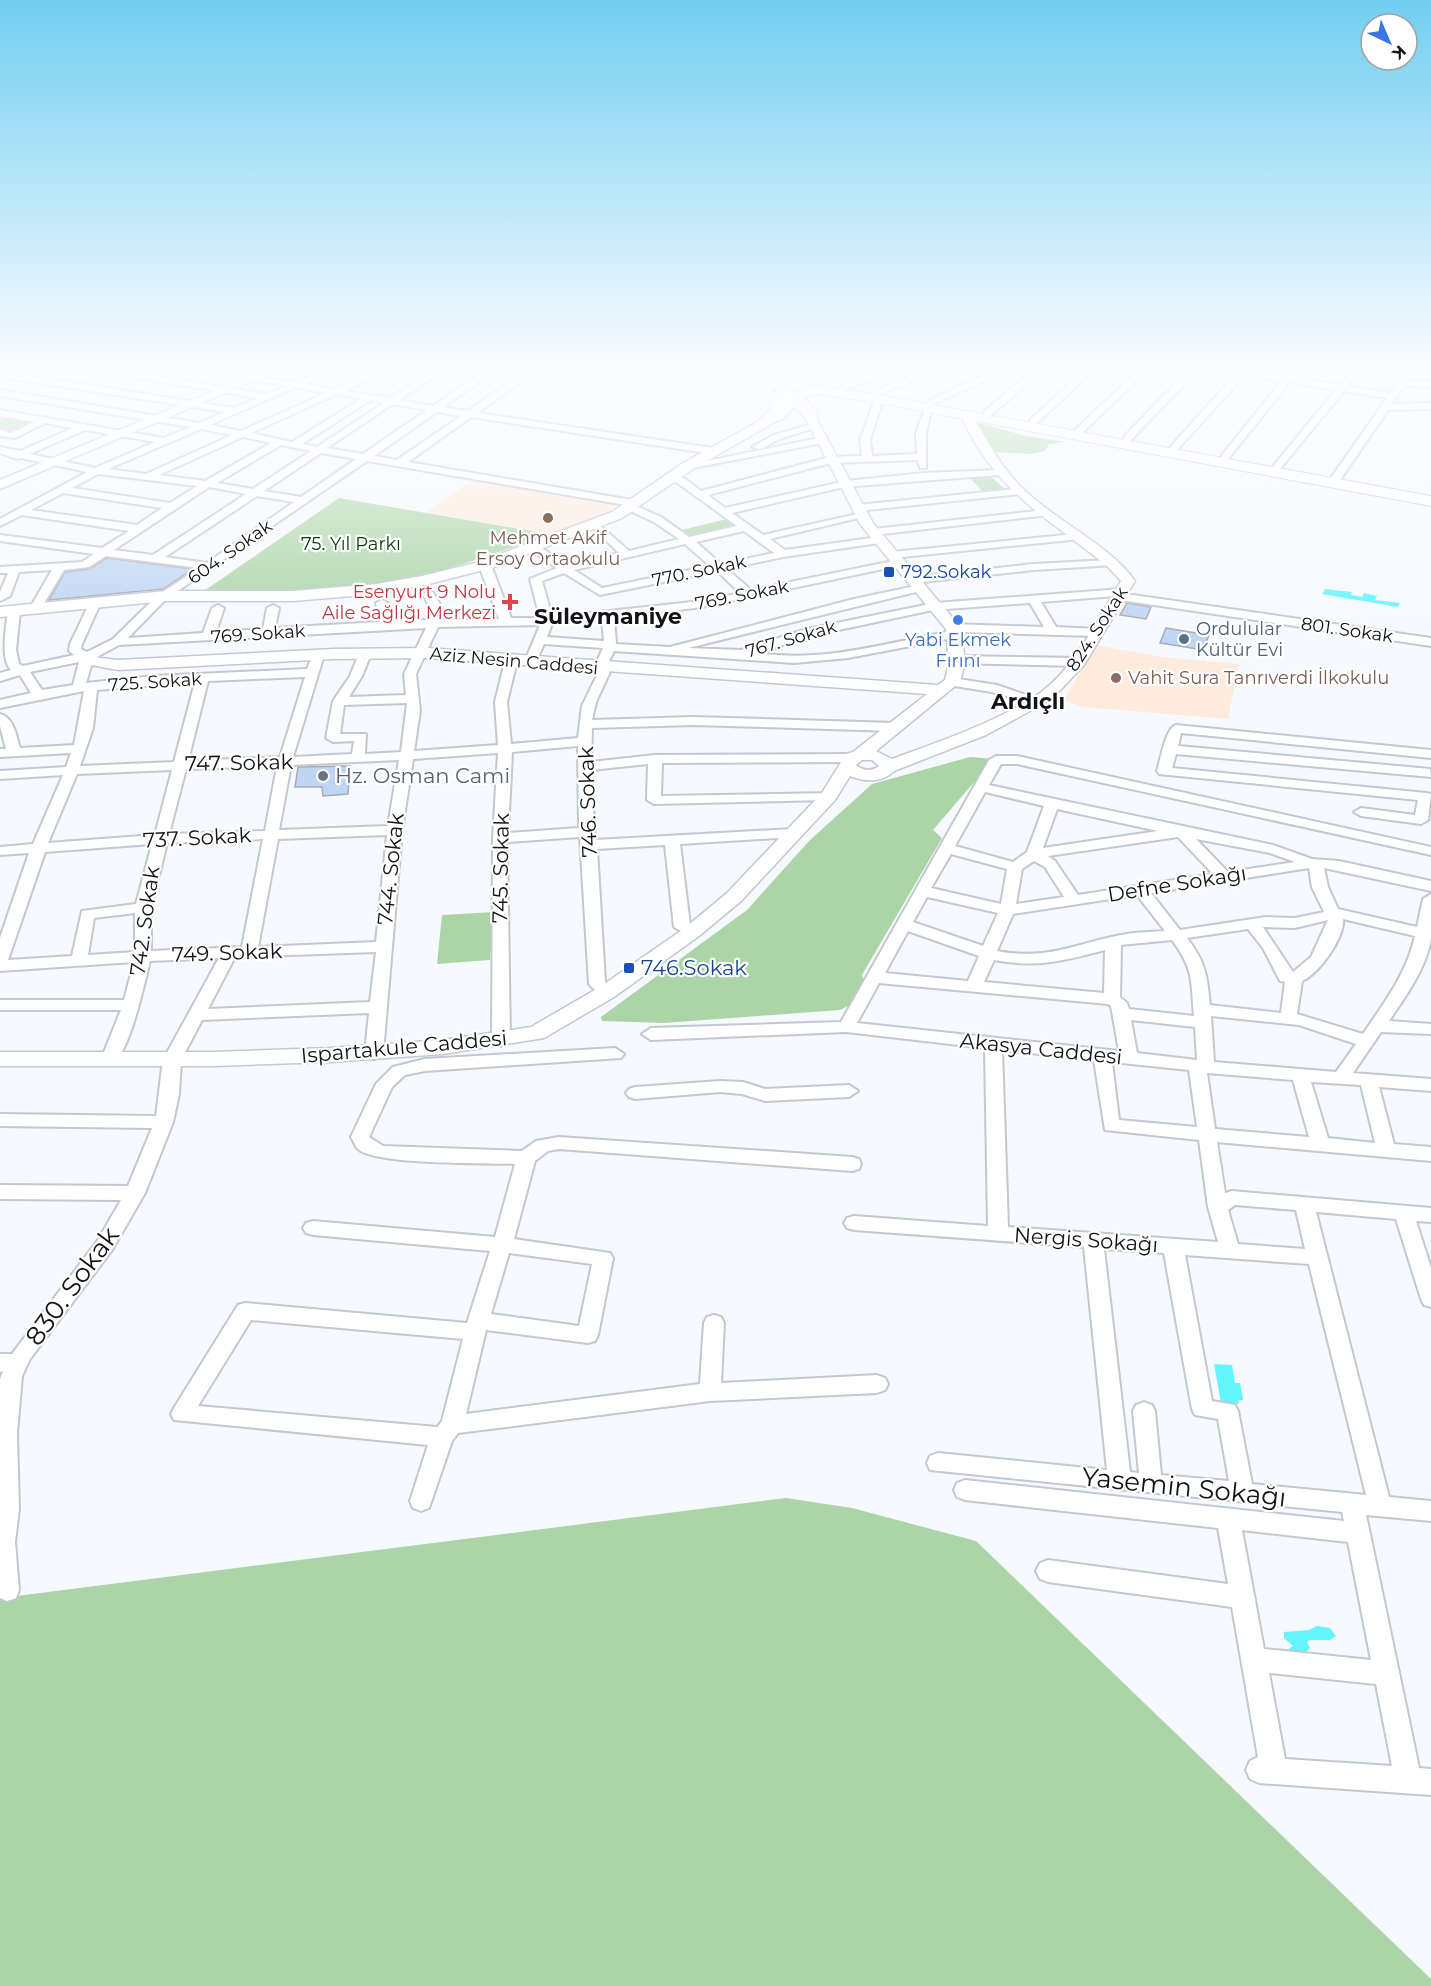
<svg xmlns="http://www.w3.org/2000/svg" width="1431" height="1986" viewBox="0 0 1431 1986" font-family="Montserrat,sans-serif">
  <style>
    .education { fill: #ffebdc }
    .green { fill: #abd5a7 }
    .water { fill: #62f5fc }
    .building { fill: #bfd5f4; stroke: #a6abb2; stroke-width: 1.5 }
    .lines { fill: none; stroke-linecap: round; stroke-linejoin: round }
    .minor-casing { stroke: #c3c8d0; stroke-width: 4 }
    .tertiary-casing { stroke: #c3c8d0; stroke-width: 3 }
    .secondary-casing { stroke: #c3c8d0; stroke-width: 3 }
    .primary-casing { stroke: #c3c8d0; stroke-width: 2 }
    .minor { fill: #fff; fill-rule: evenodd }
    .tertiary { fill: #fff; fill-rule: evenodd }
    .secondary { fill: #fff; fill-rule: evenodd }
    .primary { fill: #fff; fill-rule: evenodd }
    .education-dot { fill: #8d6e63; stroke: #fff; stroke-width: 2 }
    .transit-dot { fill: #1a4fb4; stroke: #fff; stroke-width: 2 }
    .health-dot { fill: #e0444e; stroke: #fff; stroke-width: 2 }
    .shop-dot { fill: #3f7fe0; stroke: #fff; stroke-width: 2 }
    .service-dot { fill: #5c6f8a; stroke: #fff; stroke-width: 2 }
    .worship-dot { fill: #6b7280; stroke: #fff; stroke-width: 2 }
    .labels { text-anchor: middle; stroke-width: 4.5; stroke-linejoin: round; paint-order: stroke }
    .far-education-label { font-size: 18px; fill: #785e54; stroke: #fff }
    .far-park-label { font-size: 18px; fill: #0a3b0a; stroke: #fff }
    .far-street-label { font-size: 18px; fill: #121316; stroke: #fff }
    .far-transit-label { font-size: 18px; fill: #164399; stroke: #fff; text-anchor: start }
    .far-health-label { font-size: 18px; fill: #be3a42; stroke: #fff; text-anchor: end }
    .far-service-label { font-size: 18px; fill: #4e5e75; stroke: #fff; text-anchor: start }
    .far-shop-label { font-size: 18px; fill: #366cbe; stroke: #fff }
    .street-label { font-size: 21px; fill: #121316; stroke: #fff }
    .worship-label { font-size: 21px; fill: #5b616d; stroke: #fff; text-anchor: start }
    .transit-label { font-size: 21px; fill: #164399; stroke: #fff; text-anchor: start }
    .far-district-label { font-size: 22px; font-weight: bold; fill: #121316; stroke: #fff }
    .near-street-label { font-size: 26px; fill: #121316; stroke: #fff }
  </style>
  <rect width="100%" height="100%" fill="#f6f9fe"/>
  <g class="education">
    <path d="M474,480L618,504L610,511L554,535L426,513Z"/>
    <path d="M1096,645L1162,657L1239,664L1228,719L1083,707L1064,700Z"/>
  </g>
  <g class="green">
    <path d="M5,416L40,421L12,434L0,432V419Z"/>
    <path d="M976,422L1026,436L1065,442L1049,444L1045,451L1031,454L993,452Z"/>
    <path d="M988,474L1006,490L983,492L967,475Z"/>
    <path d="M339,498L554,535C504,548 457,569 405,580C338,594 269,592 201,593Z"/>
    <path d="M727,519L736,527L691,536L682,530Z"/>
    <path d="M970,757L994,759L933,830L942,838L862,975L864,982L852,1004L840,1010L664,1023L602,1021L601,1017L747,910L809,841L872,784Z"/>
    <path d="M494,912L490,960L437,964L442,915Z"/>
    <path d="M786,1498L852,1508L976,1541L1431,1979V1986H0V1592L9,1597Z"/>
  </g>
  <g class="water">
    <path d="M1325,589L1352,592L1351,595L1362,597L1364,593L1377,596L1375,600L1400,603L1398,607L1322,594Z"/>
    <path d="M1214,1364L1232,1365L1235,1383H1240L1243,1400H1238L1239,1404L1221,1403Z"/>
    <path d="M1317,1626L1330,1628L1336,1636L1330,1640H1310L1307,1642L1310,1648L1305,1653L1278,1652V1650L1286,1651L1293,1646L1284,1638V1632L1309,1630Z"/>
  </g>
  <g class="building">
    <path d="M107,558L193,569L163,589L49,600L65,572L89,569Z"/>
    <path d="M1127,603L1151,607L1146,619L1120,615Z"/>
    <path d="M1166,628L1209,635L1203,650L1160,643Z"/>
    <path d="M350,766L348,794L323,796L322,787H295L298,767Z"/>
  </g>
  <g class="lines">
    <g class="minor-casing">
      <g id="minor">
        <path d="M49,363H72L267,394L286,386L167,363C209,363 250,380 292,381C309,382 328,363 349,363L305,384L335,389L391,363H403L345,391L390,398L443,363H453L400,400L433,406L489,368L472,363H505L528,369L537,363H547L478,413L713,448L718,451L713,454L471,417L408,462L638,501L639,503L636,506L661,517L689,537L737,526L676,482L666,479V475L684,478L701,491L830,457L862,456L860,440L875,399L879,396L883,399L870,440L872,456L917,454L916,433L928,401L1010,363H1022L932,405L926,433V468H920L918,460L831,463L708,495L725,508L846,481L924,473L1001,470L1002,472L997,475L844,487L732,513L763,535L862,513L867,516L770,539L785,550L879,537L884,540L879,543L783,557L727,569L751,590L898,560L904,563L902,565L702,607L614,618L616,644L670,647L854,599L920,585L924,586V590L688,648L741,650L807,629L935,603L1122,589L1128,592L1126,594L1431,638V646L1120,600L1115,596L1041,602L1056,627L1099,629V635L1095,636L958,632V637L848,658L794,663L614,651L606,667L610,672L596,702L592,720L693,717L895,723L902,727L895,731L693,725L592,728L591,762L655,755L852,754L859,758L852,762L662,763L661,796L834,793V799L829,800L654,804L647,800L648,764L591,770L595,840L793,829L800,833L793,837L680,844L690,925L700,932L692,937L674,927L665,845L597,849L605,982L615,992L607,997L601,996L589,984L580,837L507,842L510,1040L501,1046L492,1040L493,838L498,753L413,759L402,830L383,1053L374,1059L365,1053L369,1013L202,1020L181,1060L179,1094L173,1122L145,1193L112,1250L30,1359L22,1376L17,1433L19,1509L15,1542L19,1590L16,1598L7,1601L0,1598V1379L3,1371L0,1372V1354H12L98,1240L121,1200L0,1199V1185L128,1186L152,1128L0,1126V1114L156,1116L163,1060L219,958L150,961C145,980 129,1058 111,1063L102,1057L121,1010H0V1000H124L134,962L0,971V938L29,853L0,855V847L33,844L63,775L0,779V771L66,767L71,753L0,757V749H6L0,726V714C14,718 16,735 20,748L74,745L84,691L0,708V700L31,693L20,675L0,681V673L11,670C0,659 6,627 8,611L14,608L20,611L16,650L19,664L23,666L74,655L69,651L70,644L91,600L101,602L82,644L81,649L87,652L113,639L158,595L199,568L106,556L89,567L64,570L40,610L30,608L52,570L19,572L10,596L0,601V592L8,573H0V567L82,562L94,554L0,541V535L102,548L129,531L22,515L0,526V519L87,472L21,458L17,459L0,453V447L20,451L73,428L45,423L15,438L0,436V430L11,433L34,422L0,416V410L164,438L190,427L0,396V390L199,423L225,412L0,377V371L234,408L257,398ZM498,369L522,373L468,411L443,407ZM296,387L326,393L241,431L210,425ZM337,394L361,399L292,442L251,433ZM371,400L384,403L317,447L302,444ZM393,404L427,410L363,454L327,448ZM437,412L461,416L397,460L374,456ZM201,429L232,435L146,474L108,469ZM85,430L155,442L95,468L30,454ZM243,437L271,443L205,481L159,475ZM281,445L311,451L253,489L217,483ZM321,453L356,459L301,497L264,491ZM367,461L626,505V509L654,522L679,539L629,551L595,521L591,522V526L619,553L567,565L537,545H529V549L557,568L530,579L540,618H511L491,565L485,562L479,565L499,619L440,620L442,608L433,592L429,591L423,594L430,608L428,620L391,621L388,603L382,600L376,603L380,622L275,628L279,608L273,605L267,608L263,629L216,632L224,608L218,605L212,608L203,633L128,638L166,599ZM98,474L197,486L170,503L72,488ZM209,487L246,494L153,555L114,550ZM63,493L162,508L137,525L31,510ZM257,496L294,502L207,563L165,557ZM744,531L774,553L721,564L696,542ZM685,544L710,566L602,588L574,570ZM717,571L740,593L702,601L552,617L542,581L564,573L600,595ZM1030,603L1044,627L953,624L947,628L951,631C888,643 822,663 758,653L810,636L933,610ZM602,619L604,641L547,637L552,624ZM540,625L525,661L527,664H535L544,644L603,648L594,668L598,673L582,706L578,738L511,744L507,702L517,661L511,657L505,661L495,702L498,745L414,751L420,711L416,674L438,627ZM426,628L404,674L406,695L349,697L362,676L371,654L365,650L359,654L350,676L333,701L326,738L333,742L354,741L352,754L293,757L324,655L322,652H314L307,669L154,676L86,683L93,659L119,645ZM79,662L73,685L42,690L30,672ZM305,677L280,757L188,761L208,681ZM195,682L174,762L80,766L93,728L97,690ZM407,703L401,752L365,754L366,734H340L344,705ZM578,746L579,828L508,833L512,752ZM399,760L388,826L279,830L291,765ZM277,766L265,831L169,834L186,769ZM172,770L155,835L48,843L77,774ZM387,835L376,942L258,947L278,839ZM263,839L242,947L151,951V908L167,843ZM152,844L136,904L82,911L72,956L8,960L45,852ZM135,913V952L88,955L94,918ZM376,952L370,1002L208,1009L235,957Z"/>
        <path d="M791,363L876,372L895,363H907L842,392L839,391V387L866,376L788,368Z"/>
        <path d="M1041,363H1051L990,416H984V412Z"/>
        <path d="M1092,363H1102L1036,424H1030V420Z"/>
        <path d="M1146,363H1155L1082,433H1076V429Z"/>
        <path d="M1185,363H1207L1241,369L1248,363L1252,366L1249,370L1286,376L1296,363H1305L1294,378L1340,385L1358,363H1367L1348,386L1390,393L1410,363H1419L1407,381H1431V387L1404,386L1391,404L1431,403V409L1388,410L1340,480L1336,481L1331,478L1387,398L1344,391L1280,469H1274V465L1336,390L1290,382L1228,459H1222V455L1282,381L1245,375L1177,450H1171V446L1237,373L1201,367L1130,441H1124V437L1192,366Z"/>
        <path d="M812,424L820,426L780,439L760,449L752,447L774,435Z"/>
        <path d="M824,437L827,438V442L688,469L683,466Z"/>
        <path d="M1016,489L1021,492L1020,494L858,511L853,508L858,505Z"/>
        <path d="M1045,510L1049,511V515L874,535L869,532L874,529Z"/>
        <path d="M1076,534L1080,535V539L892,558L887,555L892,552Z"/>
        <path d="M1110,560L1116,563L1114,565L1034,570L913,583L907,580L913,577L1034,564Z"/>
        <path d="M957,656L1078,658L1084,662L1078,666L953,663L951,660Z"/>
        <path d="M952,678L997,685L1043,701L1037,705L992,692L948,685V679Z"/>
        <path d="M1176,725L1431,750V758L1181,733L1178,746L1430,769L1431,777L1176,754L1172,768L1426,793L1431,794L1428,820L1421,824L1361,816L1354,812L1361,808L1415,815L1418,800L1159,774L1157,771C1161,759 1165,729 1176,725Z"/>
        <path d="M1017,756L1431,847V855L1017,764H1001L989,785L1273,845L1312,859L1339,861L1431,881V891L1324,868L1328,887L1338,909L1417,927L1423,899L1431,894C1431,908 1431,923 1431,937C1428,966 1405,997 1389,1021L1431,1024V1034L1381,1032L1353,1073L1431,1079V1091L1379,1087L1394,1144L1431,1147V1161L1217,1142L1225,1193L1232,1191L1431,1208V1222L1416,1221L1431,1268V1307L1424,1305L1421,1299L1396,1219L1316,1212L1389,1497L1431,1501V1521L1366,1515L1419,1768L1431,1769V1795L1259,1783L1250,1779L1246,1770L1250,1761L1258,1757L1232,1607L1048,1582L1040,1579L1036,1571L1040,1563L1048,1560L1228,1584L1218,1528L965,1500L957,1497L954,1490L957,1483L965,1480L1344,1521L1342,1512L930,1470L927,1463L930,1456L938,1453L1107,1470L1084,1247L854,1230L847,1228L844,1223L847,1218L854,1216L988,1226L985,1048L846,1032L651,1040L642,1034L651,1028L841,1022L989,760L996,756ZM985,792L1044,806L1027,852L1013,862L955,846ZM1057,809L1158,831L1043,848ZM1178,837L1213,874L1078,895L1055,861L1048,856ZM1196,839L1270,853L1295,862L1228,872ZM951,854L1007,869L1001,904L931,888ZM1034,861L1045,867L1064,897L1016,904L1022,869ZM1309,868L1312,887L1324,912L1295,918L1266,917L1180,930L1151,893ZM1137,895L1165,931C1153,932 1140,932 1127,934C1077,942 1052,961 997,951L1013,914ZM927,897L998,913L983,946L913,922ZM1343,919L1415,936C1407,973 1384,1003 1363,1034L1297,1014L1302,981C1319,974 1345,937 1343,919ZM1328,920L1311,957L1293,972L1263,927L1295,928ZM1248,929L1263,948L1280,981L1285,982L1281,1013L1210,1005C1207,975 1206,963 1187,938ZM908,931L979,956L968,981L885,973ZM1172,940C1194,969 1191,981 1194,1016L1129,1009L1127,1003L1120,997L1121,945ZM1105,950L1104,993L984,982L994,960C1037,968 1063,961 1105,950ZM879,983L1108,1004L1111,1006L1119,1051L857,1023ZM1211,1016L1299,1025L1356,1044L1336,1072L1214,1062ZM1131,1020L1195,1027L1197,1060L1137,1053ZM1002,1050L1094,1060L1105,1130L1199,1140L1208,1207L1218,1242L1008,1227ZM1112,1062L1189,1070L1197,1127L1119,1120ZM1207,1073L1293,1080L1309,1137L1215,1129ZM1311,1082L1361,1085L1375,1143L1328,1138ZM1235,1205L1296,1210L1305,1249L1238,1244L1228,1210ZM1104,1249L1164,1253L1192,1409L1195,1415L1218,1419L1229,1481L1161,1475L1155,1411L1152,1405L1144,1402L1136,1405L1133,1411L1139,1473L1130,1472ZM1185,1255L1309,1264L1366,1495L1252,1484L1238,1411L1235,1405L1212,1401ZM1242,1530L1348,1542L1371,1660L1264,1649ZM1269,1673L1376,1684L1392,1766L1285,1759Z"/>
        <path d="M615,1048L624,1054L621,1058L425,1071L405,1075L392,1087L369,1137L383,1146L522,1151L536,1141L559,1137L852,1157L859,1159L861,1164L859,1169L852,1171L559,1149L548,1151L535,1161L514,1239L610,1253L613,1258L598,1335L595,1341L588,1343L486,1330L466,1414L700,1384L704,1323L707,1317L714,1315L721,1317L724,1323L721,1383L877,1375L885,1378L888,1384L885,1390L877,1393L710,1401L458,1433L452,1441L429,1508L421,1511L413,1508L410,1501L428,1445L174,1420L171,1414L174,1408L238,1305L245,1303L467,1323L490,1251L313,1235L306,1233L303,1228L306,1223L313,1221L495,1237L515,1164C487,1163 375,1165 358,1149C355,1146 353,1140 351,1137L376,1084L393,1067L425,1059ZM509,1253L592,1264L579,1326L491,1314ZM251,1320L463,1339L442,1421L437,1427L198,1406Z"/>
        <path d="M720,1081L743,1082L765,1089L849,1085L858,1091L849,1097L765,1101L742,1094L720,1092L635,1099L629,1097L626,1093L629,1089L635,1087Z"/>
      </g>
    </g>
    <g class="tertiary-casing">
      <g id="tertiary">
        <path d="M280,363H295L0,489V480Z"/>
        <path d="M780,363H791L787,379L777,377Z"/>
        <path d="M940,363H956L877,396L867,394Z"/>
        <path d="M781,386L789,388L815,416L873,523L961,628L965,662L960,682L876,751L892,759C938,742 1000,721 1040,693C1076,667 1098,618 1121,581L1108,567C1045,515 996,493 960,414L962,412H970C991,446 1000,469 1032,497C1063,524 1112,548 1135,581L1084,665L1052,699L986,735L894,771C882,783 865,782 850,776L835,800L741,901L699,936L614,997L544,1038L443,1054L330,1062L214,1066H0V1052H214L330,1048L443,1040L531,1027L600,987L685,928L727,893L822,793L846,754L853,752L927,694L426,658L334,659L118,670L90,665L79,657L87,652L100,658L118,660L334,649L426,648L938,685L945,680L949,662L946,629L860,524L806,419L794,406L784,418L763,427L757,423L782,407V401L775,389ZM862,760H872L879,766C871,772 864,771 856,765Z"/>
      </g>
    </g>
    <g class="secondary-casing">
      <path id="secondary" d="M763,419L768,420V426L693,469L622,518L491,568L429,584L377,594L293,601H166L0,617V607L166,591H293L377,584L422,576L479,562L612,512L683,463Z"/>
    </g>
    <g class="primary-casing">
      <path id="primary" d="M623,363H660L879,395L1431,496V506L879,403L817,394L804,398L818,413L816,421H806L804,414L787,396L797,391L770,387L785,403L784,411L768,426L763,427L756,423L770,410L771,404L760,393L745,388L744,384L629,367Z"/>
    </g>
    <use href="#minor" class="minor"/>
    <use href="#tertiary" class="tertiary"/>
    <use href="#secondary" class="secondary"/>
    <use href="#primary" class="primary"/>
  </g>
  <linearGradient id="sky" x2="0" y2="1"><stop stop-color="#72cef0"/><stop offset="0.57" stop-color="#fbfcff"/><stop offset="1" stop-color="#fbfcff" stop-opacity="0"/></linearGradient>
  <rect width="1431" height="641" fill="url(#sky)"/>
  <g class="education-dot">
    <circle cx="548" cy="518" r="6"/>
    <circle cx="1116" cy="678" r="6"/>
  </g>
  <g class="transit-dot">
    <rect x="883" y="566" width="12" height="12" rx="3"/>
    <rect x="623" y="962" width="12" height="12" rx="3"/>
  </g>
  <path class="health-dot" d="M507 593h6v6h6v6h-6v6h-6v-6h-6v-6h6z"/>
  <circle class="shop-dot" cx="958" cy="620" r="6"/>
  <circle class="service-dot" cx="1184" cy="639" r="6"/>
  <circle class="worship-dot" cx="323" cy="776" r="6"/>
  <g class="labels">
    <g class="far-education-label">
      <text x="548" y="544">Mehmet Akif<tspan x="548" dy="21">Ersoy Ortaokulu</tspan></text>
      <text x="1128" y="684" text-anchor="start">Vahit Sura Tanrıverdi İlkokulu</text>
    </g>
    <g class="far-park-label">
      <text x="351" y="550">75. Yıl Parkı</text>
    </g>
    <g class="far-street-label">
      <text transform="translate(230 552) rotate(-35)" y="6">604. Sokak</text>
      <text transform="translate(699 571) rotate(-12)" y="6">770. Sokak</text>
      <text transform="translate(742 595) rotate(-11)" y="6">769. Sokak</text>
      <text transform="translate(1097 629) rotate(-57)" y="6">824. Sokak</text>
      <text transform="translate(1347 630) rotate(8)" y="6">801. Sokak</text>
      <text transform="translate(258 634) rotate(-4)" y="6">769. Sokak</text>
      <text transform="translate(791 639) rotate(-16)" y="6">767. Sokak</text>
      <text transform="translate(514 661) rotate(5)" y="6">Aziz Nesin Caddesi</text>
      <text transform="translate(155 682) rotate(-4)" y="6">725. Sokak</text>
    </g>
    <g class="far-transit-label">
      <text x="901" y="578">792.Sokak</text>
    </g>
    <g class="far-health-label">
      <text x="496" y="598">Esenyurt 9 Nolu<tspan x="496" dy="21">Aile Sağlığı Merkezi</tspan></text>
    </g>
    <g class="far-service-label">
      <text x="1196" y="635">Ordulular<tspan x="1196" dy="21">Kültür Evi</tspan></text>
    </g>
    <g class="far-shop-label">
      <text x="958" y="646">Yabi Ekmek<tspan x="958" dy="21">Fırını</tspan></text>
    </g>
    <g class="street-label">
      <text transform="translate(239 763) rotate(-1)" y="7">747. Sokak</text>
      <text transform="translate(588 802) rotate(-92)" y="7">746. Sokak</text>
      <text transform="translate(197 838) rotate(-3)" y="7">737. Sokak</text>
      <text transform="translate(501 868) rotate(-89)" y="7">745. Sokak</text>
      <text transform="translate(391 869) rotate(-84)" y="7">744. Sokak</text>
      <text transform="translate(1177 884) rotate(-9)" y="7">Defne Sokağı</text>
      <text transform="translate(145 921) rotate(-82)" y="7">742. Sokak</text>
      <text transform="translate(227 953) rotate(-2)" y="7">749. Sokak</text>
      <text transform="translate(404 1047) rotate(-5)" y="7">Ispartakule Caddesi</text>
      <text transform="translate(1041 1049) rotate(6)" y="7">Akasya Caddesi</text>
      <text transform="translate(1086 1240) rotate(4)" y="7">Nergis Sokağı</text>
    </g>
    <g class="worship-label">
      <text x="335" y="783">Hz. Osman Cami</text>
    </g>
    <g class="transit-label">
      <text x="641" y="975">746.Sokak</text>
    </g>
    <g class="far-district-label">
      <text x="608" y="624">Süleymaniye</text>
      <text x="1028" y="709">Ardıçlı</text>
    </g>
    <g class="near-street-label">
      <text transform="translate(72 1286) rotate(-54)" y="9">830. Sokak</text>
      <text transform="translate(1184 1487) rotate(6)" y="9">Yasemin Sokağı</text>
    </g>
  </g>
  <g transform="translate(1389 42) rotate(136)"><circle r="28" fill="#ffffff" stroke="#a0a1a2" stroke-width="1.5"/>
  <path d="M0-4.5L10 22L0 15L-10 22Z" fill="#3975e4"/>
  <text y="-9" font-size="16" font-weight="bold" text-anchor="middle" fill="#121316">K</text>
  </g>
</svg>
